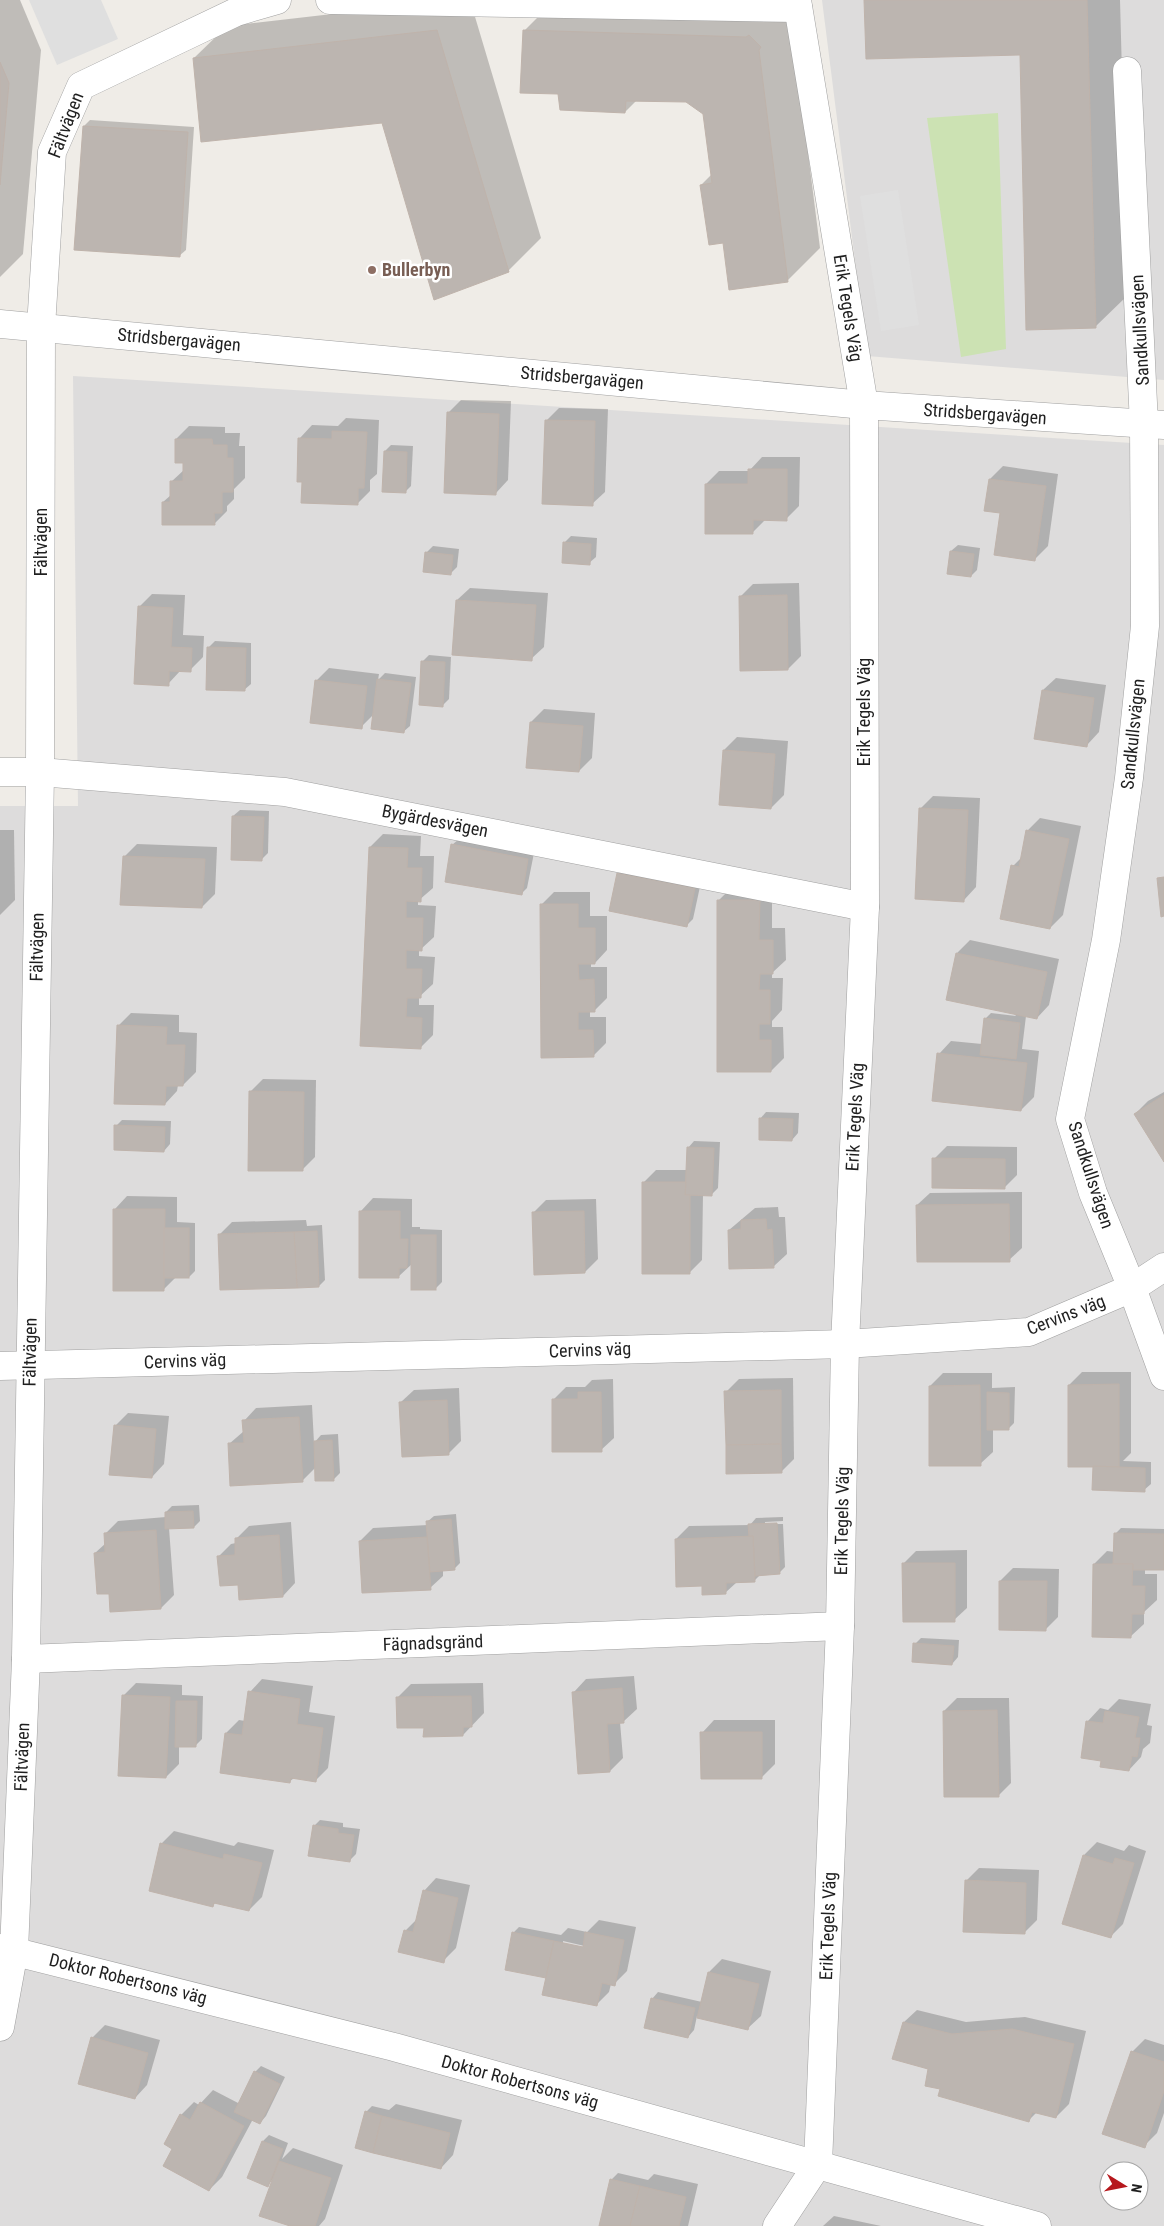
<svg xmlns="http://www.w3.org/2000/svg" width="1164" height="2226" viewBox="0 0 1164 2226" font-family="'Roboto Condensed',sans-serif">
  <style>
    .residential { fill: #dddcdc; fill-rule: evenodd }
    .grass { fill: #cce2b3 }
    .parking { fill: #dfdfdf }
    .shadow { fill: #0003; fill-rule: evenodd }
    .building { fill: #bcb5b0; stroke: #bfb3ab }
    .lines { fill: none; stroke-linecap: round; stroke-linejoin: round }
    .minor-casing { stroke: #a0a0a0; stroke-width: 29 }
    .minor { stroke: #fff; stroke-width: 28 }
    .education-dot { fill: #8d6e63; stroke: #fff; stroke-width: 2 }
    .labels { text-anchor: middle; stroke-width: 5; stroke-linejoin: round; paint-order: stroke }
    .street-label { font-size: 18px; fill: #1f1f1f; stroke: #fff }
    .education-label { font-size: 18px; font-weight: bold; fill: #785e54; stroke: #fff; text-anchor: start }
  </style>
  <rect width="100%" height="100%" fill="#efece7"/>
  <g class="residential">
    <path d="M822,0H1164V380L867,356Z"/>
    <path d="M73,376L1164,445V2226H0V806H78ZM1109,2171H1139V2201H1109Z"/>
  </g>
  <path class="grass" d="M998,113L1006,349L961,357L927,118Z"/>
  <g class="parking">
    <path d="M29,0H101L118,39L57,65Z"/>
    <path d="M898,190L919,325L881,331L860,196Z"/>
  </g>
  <g class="shadow">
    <path d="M0,0H20L41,50L23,254L0,277Z"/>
    <path d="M454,0H470L541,238L508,271L383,121L194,58L227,26Z"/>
    <path d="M555,0L791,17L820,248L787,281L724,242L701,185L712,174L704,113L687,101L637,100L625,112L559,93L524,31Z"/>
    <path d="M865,0H1120L1128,295L1095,327L1021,54Z"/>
    <path d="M90,120L194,127L186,250L179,256L84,126Z"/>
    <path d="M461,400L511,401L508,480L496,493L448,413Z"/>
    <path d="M559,408L608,409L605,492L592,504L546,421Z"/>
    <path d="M346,418L379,420L377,474L370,480V491L357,504L303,481L300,438L312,425L338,426Z"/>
    <path d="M189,426L225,427V433H240L239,446H245V478L234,489V499L227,506V511L214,524L163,502L171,495V482L185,469L176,439Z"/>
    <path d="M391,445L413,446L411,486L405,492L385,451Z"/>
    <path d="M762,457H800L799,506L786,519H766L752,533L706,484L719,471H749Z"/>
    <path d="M1003,466L1058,474L1048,546L1035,559L1001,512L990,479Z"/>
    <path d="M571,536L597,538L596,557L589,563L565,542Z"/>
    <path d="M958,545L980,548L977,570L971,576L951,551Z"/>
    <path d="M433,546L459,549L457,567L450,574L426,553Z"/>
    <path d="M799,583L801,656L788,669L740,597L753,584Z"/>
    <path d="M470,588L548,593L544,647L531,659L457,600Z"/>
    <path d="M152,594L185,595L183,635L204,636L203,657L190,670H181L168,684L139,607Z"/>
    <path d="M215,641L251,643V684L244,690L209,647Z"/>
    <path d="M429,655L451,657L449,699L443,705L423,661Z"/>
    <path d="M329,668L379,674L378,680L385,673L416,677L410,726L403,732L374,714L361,727L316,681Z"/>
    <path d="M1056,678L1106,685L1099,732L1087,745L1043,690Z"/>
    <path d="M544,709L595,713L592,758L579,771L527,767L531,722Z"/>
    <path d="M737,737L788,741L784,795L771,808L724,750Z"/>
    <path d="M933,796L980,798L976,887L964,900L920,809Z"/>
    <path d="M240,810L269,811L268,853L262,859L233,816Z"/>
    <path d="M1040,818L1081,826L1063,915L1050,928L1013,866L1023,856L1027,831Z"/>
    <path d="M0,830H14L15,900L0,915Z"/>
    <path d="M383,834L421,836L420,856H434L433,888L418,901V905L436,906L434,937L421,949H419V956L435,957L433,984L419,997V1005H434L433,1035L420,1048L362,1045L370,847Z"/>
    <path d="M459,839L534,853L527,888L521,894L452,845Z"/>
    <path d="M137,844L217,847L215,894L202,907L124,857Z"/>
    <path d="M624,867L701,882L693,919L687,925L618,873Z"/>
    <path d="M731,888H772V928H785L786,960L772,973V978H783L782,1010L772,1021V1027H783L784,1058L771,1071H718V901Z"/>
    <path d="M554,892H590V916H607V950L595,963H591V967H607V998L594,1011H590V1017H606V1043L593,1056H542L541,905Z"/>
    <path d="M970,940L1059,959L1049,1005L1037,1018L1026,1016L1022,1049L1039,1051L1034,1097L1021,1110L939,1054L951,1041L982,1044L985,1019L991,1013L1016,1016L957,953Z"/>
    <path d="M131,1013L179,1015V1032L197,1033L196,1072L183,1085H178L177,1091L165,1104L118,1026Z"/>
    <path d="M263,1079L316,1080L315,1157L302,1170L250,1092Z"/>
    <path d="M1164,1092V1160L1135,1114L1148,1101Z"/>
    <path d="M766,1112L799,1113L798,1133L792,1140L760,1119Z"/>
    <path d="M122,1120L171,1121L170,1144L164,1151L116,1126Z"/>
    <path d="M694,1141L720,1142L718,1188L712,1194H703L702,1260L689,1273L643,1183L656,1170H687L688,1148Z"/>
    <path d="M947,1146L1017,1147V1175L1004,1188L934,1159Z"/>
    <path d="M1022,1192V1248L1009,1260L917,1205L930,1193Z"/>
    <path d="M127,1196L177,1197V1222L195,1223V1271L189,1277H176L163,1290L115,1209Z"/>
    <path d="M373,1198L412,1199V1227H420V1229L442,1230V1282L435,1289L413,1263L398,1277L361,1211Z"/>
    <path d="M596,1199L598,1259L585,1272L533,1213L546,1200Z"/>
    <path d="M778,1207L779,1217H785L787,1254L774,1266L729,1230L755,1208Z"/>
    <path d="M306,1220L307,1226L322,1225L325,1280L319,1286L219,1235L232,1222Z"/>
    <path d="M1082,1372H1131V1453L1123,1461L1151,1462V1484L1144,1490L1095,1466L1069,1385Z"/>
    <path d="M943,1373H992V1388L1015,1387L1014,1423L1008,1429H993V1452L980,1464L930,1386Z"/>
    <path d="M793,1378L794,1459L781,1472L726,1392L739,1379Z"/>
    <path d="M613,1379L614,1438L601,1450L553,1400L566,1387H585L592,1380Z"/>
    <path d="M459,1388L461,1441L448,1454L401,1402L414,1390Z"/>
    <path d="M312,1405L314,1443L321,1435L338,1434L340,1473L333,1480L316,1467L302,1481L229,1444L244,1431V1421L256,1408Z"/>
    <path d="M128,1413L169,1416L164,1464L152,1477L115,1426Z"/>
    <path d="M199,1505L200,1521L194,1527L169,1528L174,1595L161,1608L110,1592L95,1553L106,1543L105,1534L118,1521L166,1517V1512L172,1506Z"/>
    <path d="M456,1514L460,1563L454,1569L443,1570V1576L430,1588L360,1541L373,1528L428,1525L427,1522L434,1516Z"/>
    <path d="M783,1517V1521L765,1522V1524H783L785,1567L779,1573L761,1574L754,1581L737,1582L725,1593L703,1585L676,1539L689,1526L750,1525L756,1518Z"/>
    <path d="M291,1522L295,1583L283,1596L239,1584L218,1557L231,1544L236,1543V1539L249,1526Z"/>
    <path d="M1121,1528L1164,1529V1569L1145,1568V1574H1157V1600L1144,1612V1624L1131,1636L1094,1564L1107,1551L1115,1552V1534Z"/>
    <path d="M967,1550V1608L954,1620L903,1564L916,1551Z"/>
    <path d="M1013,1568L1059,1569L1058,1617L1045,1630L1000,1581Z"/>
    <path d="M921,1638L959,1640L958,1657L952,1664L915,1644Z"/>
    <path d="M634,1676L637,1709L624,1721L620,1722L623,1758L610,1771L574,1692L586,1679Z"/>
    <path d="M262,1679L313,1686L309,1712L335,1716L328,1768L315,1781L294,1778L289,1782L226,1733L239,1720L245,1721L250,1692Z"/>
    <path d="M136,1683L182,1685V1695L203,1696L202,1739L195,1746L179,1745V1764L166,1777L123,1696Z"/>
    <path d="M483,1683L484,1713L463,1735L425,1727L398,1697L411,1684Z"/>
    <path d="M957,1698H1009L1011,1783L998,1796L944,1711Z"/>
    <path d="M1119,1699L1151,1704L1147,1725L1152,1726L1150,1743L1143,1749L1141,1757L1129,1770L1102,1760L1082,1757L1088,1721L1100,1708L1108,1710Z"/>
    <path d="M714,1720H775V1764L762,1777L702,1733Z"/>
    <path d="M320,1820L343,1823V1827L360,1829L356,1854L349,1861L314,1826Z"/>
    <path d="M174,1831L234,1846L238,1842L274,1850L262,1897L249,1910L216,1902L213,1905L161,1844Z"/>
    <path d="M1097,1842L1124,1851L1129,1845L1146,1851L1123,1924L1110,1937L1063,1923L1084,1855Z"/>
    <path d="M979,1868L1039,1870L1037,1920L1024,1933L966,1881Z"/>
    <path d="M436,1878L470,1885L456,1948L443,1961L405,1931L417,1919L424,1891Z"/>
    <path d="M599,1920L636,1927L627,1971L614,1984H611L609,1992L596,2005L547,1977L513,1933L519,1927L561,1935L568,1928L587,1932ZM563,1941L589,1947L588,1949L563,1944Z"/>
    <path d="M722,1959L771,1971L761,2016L748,2028L697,2016L694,2030L688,2037L652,1999L658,1992L702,2002L709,1972Z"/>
    <path d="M917,2010L966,2022L1025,2017L1086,2031L1069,2104L1056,2117L1037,2112L1028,2121L929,2068L904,2022Z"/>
    <path d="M105,2025L160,2040L147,2085L135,2098L92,2038Z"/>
    <path d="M1145,2039L1164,2045V2113L1157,2133L1144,2146L1132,2052Z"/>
    <path d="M261,2066L285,2077L266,2116L260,2123L253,2119L222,2177L209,2190L174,2149L181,2115L194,2102L199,2105L213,2090L240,2104L255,2072Z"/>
    <path d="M396,2104L462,2120L453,2155L441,2168L366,2112L372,2106L389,2110Z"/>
    <path d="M269,2135L288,2143L282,2159L293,2148L343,2165L325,2219L319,2226H294L273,2179L268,2185L263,2141Z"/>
    <path d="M618,2173L648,2180L654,2174L698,2184L688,2226H600L612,2179Z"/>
    <path d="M834,2216L881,2226H823Z"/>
  </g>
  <g class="building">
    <path d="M864,0H1087L1096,328L1026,330L1020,55L866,59Z"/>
    <path d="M437,30L509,272L434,300L382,123L201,142L193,58Z"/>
    <path d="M523,30L746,37L749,35L761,47L759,50L788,282L729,290L723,243L709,245L700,185L712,183L703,114L686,102L626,101L625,113L560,110L558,94L520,93Z"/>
    <path d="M0,62L9,83L0,185Z"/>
    <path d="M83,126L188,132L180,257L74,250Z"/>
    <path d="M447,412L499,414L496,495L444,493Z"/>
    <path d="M545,420L595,421L593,506L542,504Z"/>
    <path d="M332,431L367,432L364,488H358V505L301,503L302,482H297L298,438L332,439Z"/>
    <path d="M175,439H212L213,445H227V458H233V492H222V513H214L215,525H162V502H170V481H183V463H175Z"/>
    <path d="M384,451L407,452L406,493L382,492Z"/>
    <path d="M748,469H787V521L753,520V534H705V484H748Z"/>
    <path d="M989,479L1046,486L1035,561L994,555L1000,513L984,511Z"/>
    <path d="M563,542L591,544L590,565L562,563Z"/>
    <path d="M950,551L974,554L971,577L947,574Z"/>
    <path d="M425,552L453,555L451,575L423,572Z"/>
    <path d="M787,595L788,670L740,671L739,596Z"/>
    <path d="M456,600L536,605L532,661L452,655Z"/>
    <path d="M138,606L173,608L171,647L192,648L191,672L169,671V686L134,684Z"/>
    <path d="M207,647L246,648L245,691L206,690Z"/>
    <path d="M421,661L445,662L443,707L419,705Z"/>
    <path d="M377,679L411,683L404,733L371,729Z"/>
    <path d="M315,680L367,686L362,729L310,723Z"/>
    <path d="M1042,690L1094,698L1087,747L1034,739Z"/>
    <path d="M530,722L583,726L579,772L526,768Z"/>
    <path d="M723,750L775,754L771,809L719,805Z"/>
    <path d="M919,808L968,810L964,902L915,899Z"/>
    <path d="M232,816L264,817L262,861L231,860Z"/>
    <path d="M1026,830L1069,839L1050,929L1000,919L1011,865L1019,867Z"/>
    <path d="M451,844L528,859L522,895L445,882Z"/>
    <path d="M369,847L408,848L407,868H422L421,902L406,901V918H423L422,951L406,950V969H422L421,998H407L406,1017L422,1018L421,1049L360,1046Z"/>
    <path d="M123,856L205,859L202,908L120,905Z"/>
    <path d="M617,873L695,888L687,927L609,911Z"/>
    <path d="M1164,877V916L1161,917L1157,878Z"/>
    <path d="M717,900H760L759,940H773V974H760L759,990H770V1024H759V1040H771V1072H717Z"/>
    <path d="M540,904H578V928H595V964H578L579,980L594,979L595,1012H578V1030H593L594,1057L541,1058Z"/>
    <path d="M956,953L1047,972L1037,1019L946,1000Z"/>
    <path d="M984,1018L1020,1023L1016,1059L980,1055Z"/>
    <path d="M117,1025L167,1027L166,1045H185L183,1086H166L165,1105L114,1104Z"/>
    <path d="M937,1053L1027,1063L1021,1111L932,1101Z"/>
    <path d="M249,1091L304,1092L303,1171H248Z"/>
    <path d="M1164,1095V1162L1134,1114Z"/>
    <path d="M759,1118L793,1119L792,1141L759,1140Z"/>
    <path d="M114,1125L165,1127L164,1152L114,1150Z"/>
    <path d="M687,1147L714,1148L712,1196L685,1195Z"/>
    <path d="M932,1158L1005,1159V1189L932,1188Z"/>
    <path d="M642,1182H686L685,1195H690V1274H642Z"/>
    <path d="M1009,1204L1010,1262H917L916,1205Z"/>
    <path d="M113,1209H165L164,1291H113Z"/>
    <path d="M359,1211H400V1239H408L407,1268H399V1278H359Z"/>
    <path d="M584,1211L585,1273L534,1275L532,1212Z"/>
    <path d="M766,1219L767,1230L772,1229L774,1268L729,1269L728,1230L741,1229V1220Z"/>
    <rect x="164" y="1228" width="25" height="50"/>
    <path d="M317,1231L319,1287L297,1288L294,1232Z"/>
    <path d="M294,1232L297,1288L220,1290L218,1234Z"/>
    <rect x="411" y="1235" width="25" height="55"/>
    <path d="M1119,1384V1467H1068V1385Z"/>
    <path d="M980,1385L981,1466H929V1386Z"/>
    <path d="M781,1390V1444L726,1445L724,1391Z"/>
    <path d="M578,1392H601L602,1452H552V1399H578Z"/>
    <path d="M987,1392L1009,1393V1430H987Z"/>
    <path d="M447,1400L449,1455L402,1457L399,1402Z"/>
    <path d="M299,1417L303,1482L230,1486L228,1443H244L242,1420Z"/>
    <path d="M114,1425L156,1429L152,1478L109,1475Z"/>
    <path d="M332,1440L334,1481H315L314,1441Z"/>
    <path d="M781,1444L782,1473L726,1474V1445Z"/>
    <path d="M1093,1466L1145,1468V1492L1092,1490Z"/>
    <path d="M193,1511L194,1528L165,1529V1512Z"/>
    <path d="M451,1519L455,1570L430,1572L426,1521Z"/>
    <path d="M777,1523L780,1574L755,1576L753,1536L749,1537L748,1524Z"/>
    <path d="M156,1530L161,1609L110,1612L109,1594H97L94,1553L105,1552L104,1533Z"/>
    <path d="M1114,1533L1164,1534V1570H1133V1564H1113Z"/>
    <path d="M279,1535L283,1597L239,1600L238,1585L220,1586L217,1556L235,1555V1538Z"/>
    <path d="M753,1536L755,1582L726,1583V1594L702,1595V1586L676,1587L675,1539Z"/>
    <path d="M427,1537L431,1590L362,1593L359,1541Z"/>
    <path d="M902,1563H955V1622H903Z"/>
    <path d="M1093,1564H1133L1132,1586H1145L1144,1614H1132L1131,1638L1092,1637Z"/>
    <path d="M999,1581H1047L1046,1631L999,1630Z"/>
    <path d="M913,1643L954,1646L952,1665L912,1662Z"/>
    <path d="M622,1688L624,1723L607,1724L610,1772L578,1774L572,1692Z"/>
    <path d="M248,1691L300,1699L297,1724L323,1728L316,1782L291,1778L290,1783L220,1773L225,1733L242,1735Z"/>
    <path d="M122,1695L170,1697L166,1778L118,1776Z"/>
    <path d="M471,1696L472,1727H463V1736L423,1737L424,1728H397L396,1697Z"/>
    <path d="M176,1701H197L196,1747H175Z"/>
    <path d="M997,1710L999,1797H944L943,1711Z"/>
    <path d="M1105,1711L1139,1717L1135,1738H1140L1137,1757L1132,1756L1129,1771L1100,1767L1101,1761L1081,1758L1086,1721L1103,1723Z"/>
    <path d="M700,1732H762V1779H701Z"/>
    <path d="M313,1825L338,1829V1833L354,1835L350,1862L308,1856Z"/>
    <path d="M160,1843L223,1859L224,1854L262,1863L249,1911L214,1903L213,1907L149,1891Z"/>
    <path d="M1083,1855L1113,1864L1115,1858L1134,1863L1111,1938L1062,1924Z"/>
    <path d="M965,1880L1026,1883L1025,1934L963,1932Z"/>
    <path d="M423,1890L458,1898L444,1963L398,1952L404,1930L413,1932Z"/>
    <path d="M512,1932L554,1941L546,1978L505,1970Z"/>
    <path d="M585,1932L624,1940L615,1986L602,1983L597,2006L542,1995L554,1941L583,1947Z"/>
    <path d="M708,1972L759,1984L748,2030L697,2018Z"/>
    <path d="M651,1998L695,2008L688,2038L644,2028Z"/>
    <path d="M903,2022L952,2034L1012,2029L1074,2044L1056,2118L1032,2112L1029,2122L938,2096L940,2089L925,2086L928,2069L892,2059Z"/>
    <path d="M91,2037L148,2053L135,2099L78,2084Z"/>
    <path d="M1131,2051L1164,2062V2091L1145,2148L1102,2134Z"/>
    <path d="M254,2071L280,2084L260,2124L234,2112Z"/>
    <path d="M200,2102L244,2126L209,2191L163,2166L172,2149L164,2144L180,2114L190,2120Z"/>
    <path d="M365,2111L382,2116L373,2153L355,2148Z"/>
    <path d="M382,2116L450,2133L441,2169L373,2153Z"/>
    <path d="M262,2141L283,2149L268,2187L247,2178Z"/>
    <path d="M279,2161L331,2178L315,2226H290L259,2216Z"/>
    <path d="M610,2179L640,2186L630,2226H599Z"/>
    <path d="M640,2186L686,2197L679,2226H630Z"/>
  </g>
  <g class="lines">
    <g class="minor-casing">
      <g id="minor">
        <path d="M330,0L798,8"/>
        <path d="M1127,71L1144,424L1145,626L1129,778L1106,940L1070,1119L1093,1193L1132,1288L1164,1376"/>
        <path d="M0,324L864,405L1164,425"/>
        <path d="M0,772H40L285,792L865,907"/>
        <path d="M0,1366L845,1344L1029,1332L1132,1288L1164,1267"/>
        <path d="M26,1659L840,1626"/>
        <path d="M0,1948L394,2047L1037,2226"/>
        <path d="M0,2027L14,1951L26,1659L40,772L41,327L52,152L81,86L236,12L277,0"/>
        <path d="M777,2226L818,2164L840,1626L845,1344L865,907L864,405L797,0"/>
      </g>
    </g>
    <use href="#minor" class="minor"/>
  </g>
  <circle class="education-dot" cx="372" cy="270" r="5"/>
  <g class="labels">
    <g class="street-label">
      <text transform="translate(66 125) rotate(-69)" y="6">Fältvägen</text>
      <text transform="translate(848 308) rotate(81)" y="6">Erik Tegels Väg</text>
      <text transform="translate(1140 330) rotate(-93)" y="6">Sandkullsvägen</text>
      <text transform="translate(179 340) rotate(5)" y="6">Stridsbergavägen</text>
      <text transform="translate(582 378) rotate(5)" y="6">Stridsbergavägen</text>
      <text transform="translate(985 414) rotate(4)" y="6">Stridsbergavägen</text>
      <text transform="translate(41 542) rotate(-90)" y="6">Fältvägen</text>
      <text transform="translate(864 712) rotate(-90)" y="6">Erik Tegels Väg</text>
      <text transform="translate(1133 734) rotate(-84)" y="6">Sandkullsvägen</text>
      <text transform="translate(435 821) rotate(11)" y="6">Bygärdesvägen</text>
      <text transform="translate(37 947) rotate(-89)" y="6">Fältvägen</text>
      <text transform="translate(855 1117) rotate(-87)" y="6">Erik Tegels Väg</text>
      <text transform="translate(1091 1175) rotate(72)" y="6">Sandkullsvägen</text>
      <text transform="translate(1066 1315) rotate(-21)" y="6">Cervins väg</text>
      <text transform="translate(590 1350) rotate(-2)" y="6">Cervins väg</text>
      <text transform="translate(30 1352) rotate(-89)" y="6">Fältvägen</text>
      <text transform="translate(185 1361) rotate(-2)" y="6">Cervins väg</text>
      <text transform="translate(842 1521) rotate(-89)" y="6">Erik Tegels Väg</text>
      <text transform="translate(433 1643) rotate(-2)" y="6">Fägnadsgränd</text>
      <text transform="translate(22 1757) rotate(-88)" y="6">Fältvägen</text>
      <text transform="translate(828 1926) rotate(-88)" y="6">Erik Tegels Väg</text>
      <text transform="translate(128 1979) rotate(14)" y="6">Doktor Robertsons väg</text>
      <text transform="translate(520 2082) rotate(15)" y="6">Doktor Robertsons väg</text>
    </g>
    <g class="education-label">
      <text x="382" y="276">Bullerbyn</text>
    </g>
  </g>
  <g transform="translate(1124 2186) rotate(100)"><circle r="24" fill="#ffffff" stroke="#a5a5a5"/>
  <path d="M0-4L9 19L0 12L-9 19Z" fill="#b6181d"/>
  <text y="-8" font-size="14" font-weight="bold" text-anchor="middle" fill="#1f1f1f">N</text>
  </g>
</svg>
